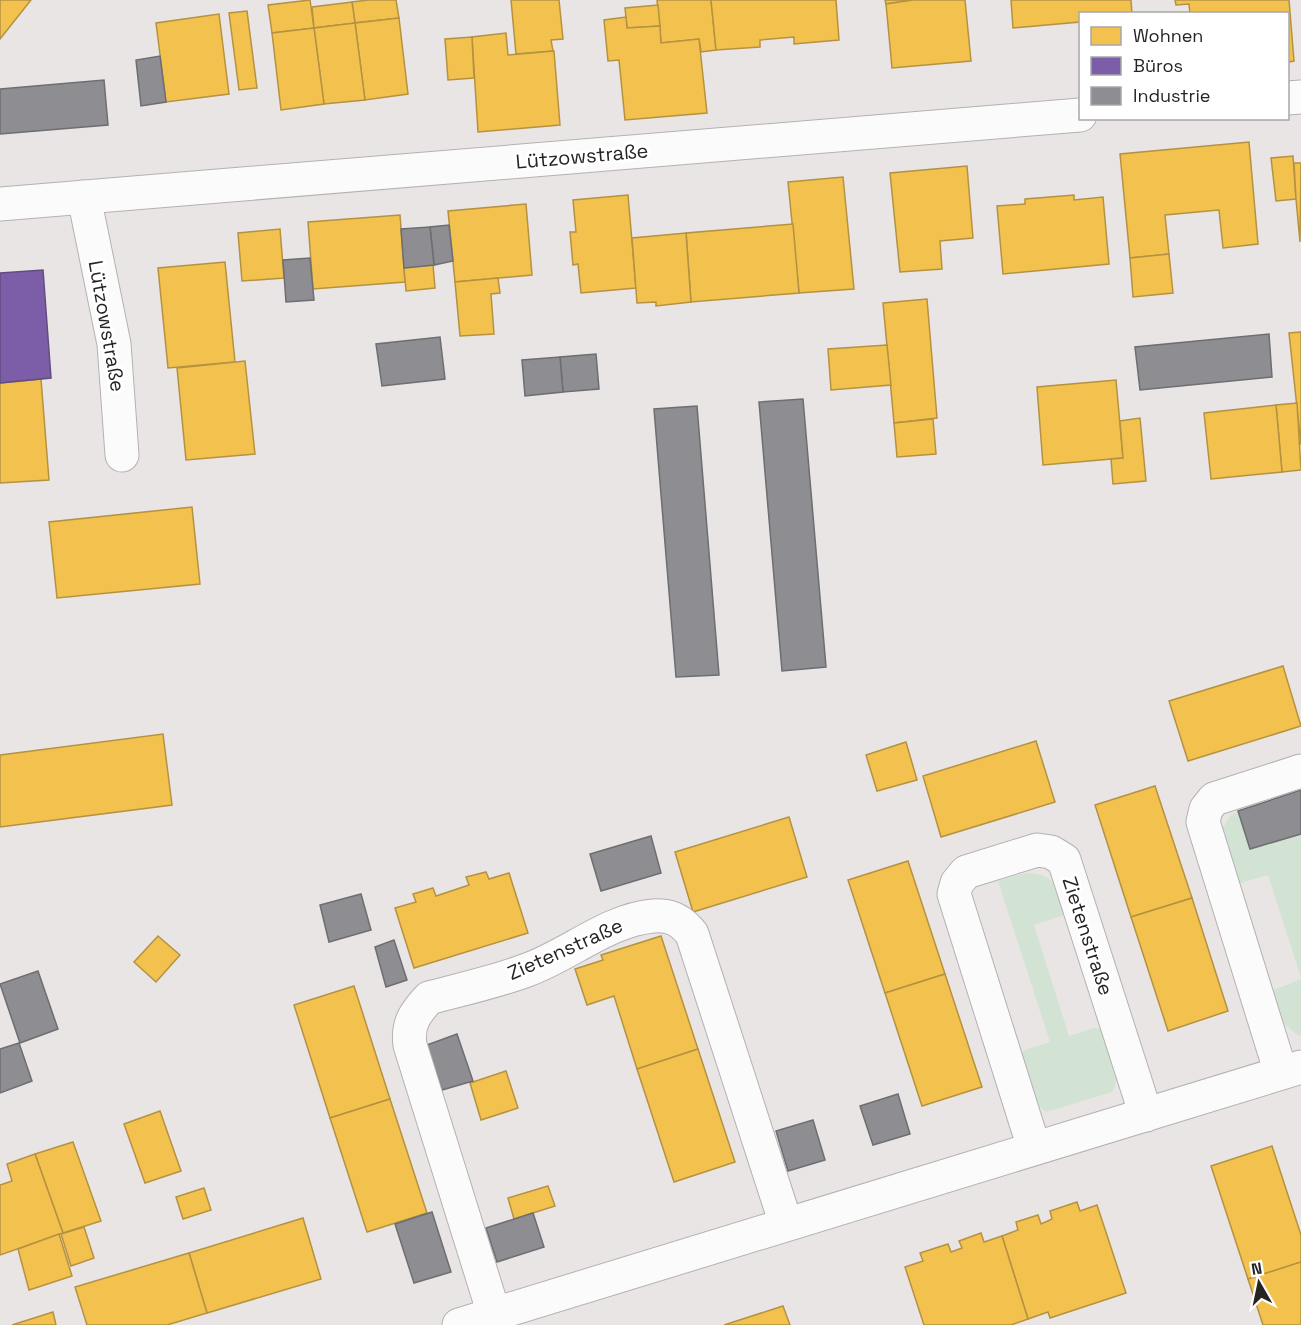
<svg xmlns="http://www.w3.org/2000/svg" width="1301" height="1325" viewBox="0 0 1301 1325" font-family="'Space Grotesk',sans-serif">
  <style>
    .green { fill: #d2e3d4 }
    .homes { fill: #f2c14e; stroke: #b59241; stroke-width: 1.5 }
    .offices { fill: #7b5ea7; stroke: #624c7f; stroke-width: 1.5 }
    .industry { fill: #8d8d92; stroke: #6e6d71; stroke-width: 1.5 }
    .lines { fill: none; stroke-linecap: round; stroke-linejoin: round }
    .minor-casing { stroke: #b5b1b2; stroke-width: 35 }
    .minor { stroke: #fcfbfb; stroke-width: 33 }
    .labels { text-anchor: middle; stroke-width: 6; stroke-linejoin: round; paint-order: stroke }
    .street-label { font-size: 20px; fill: #262323; stroke: #fff }
  </style>
  <rect width="100%" height="100%" fill="#e9e5e5"/>
  <g class="green">
    <path d="M1238,811L1250,849L1301,834V978L1268,875L1237,884L1221,830L1230,816Z"/>
    <path d="M1025,873C1057,873 1057,889 1067,914L1034,925L1069,1036L1094,1028L1102,1029C1109,1048 1125,1073 1112,1092L1046,1112L1038,1106L1020,1055L1025,1050L1050,1042L998,881Z"/>
    <path d="M1301,979V1036H1299L1280,1021L1271,991Z"/>
  </g>
  <g class="homes">
    <path d="M0,0H31L0,39Z"/>
    <path d="M310,0L314,28L272,33L268,5Z"/>
    <path d="M368,0H396L399,18L355,23L352,2Z"/>
    <path d="M511,0H559L563,39L551,40L553,51L516,54Z"/>
    <path d="M657,0H711L716,50L701,52L699,39L661,43Z"/>
    <path d="M711,0H836L839,40L794,44V37L760,40V47L716,50Z"/>
    <path d="M885,0H913L886,4Z"/>
    <path d="M913,0H965L971,61L892,68L886,4Z"/>
    <path d="M1011,0H1131L1132,14H1080V22L1013,28Z"/>
    <path d="M1175,0H1289L1294,61L1288,62V14H1190L1189,4L1176,5Z"/>
    <path d="M352,2L355,23L314,28L312,7Z"/>
    <path d="M658,5L660,26L627,28L625,8Z"/>
    <path d="M247,11L257,88L239,90L229,13Z"/>
    <path d="M219,14L229,94L166,102L156,23Z"/>
    <path d="M626,17L627,28L660,26L661,43L699,39L707,113L625,120L619,60L608,61L604,20Z"/>
    <path d="M399,18L408,94L365,100L355,23Z"/>
    <path d="M355,23L365,100L324,104L314,28Z"/>
    <path d="M314,28L324,104L281,110L272,33Z"/>
    <path d="M506,33L508,55L554,51L560,125L478,132L472,37Z"/>
    <path d="M472,37L474,78L448,80L445,39Z"/>
    <path d="M1249,142L1258,244L1223,248L1219,210L1165,215L1169,254L1130,258L1120,154Z"/>
    <path d="M1293,156L1296,199L1276,201L1271,158Z"/>
    <path d="M1294,163H1301L1300,242L1296,199Z"/>
    <path d="M967,166L973,238L940,241L942,269L900,272L890,173Z"/>
    <path d="M843,177L854,289L799,293L788,182Z"/>
    <path d="M628,195L636,288L581,293L578,264L573,265L570,232H576L573,200Z"/>
    <path d="M1074,195V200L1103,197L1109,264L1003,274L997,206L1025,204V199Z"/>
    <path d="M526,204L532,275L455,282L448,211Z"/>
    <path d="M400,215L405,282L313,289L308,222Z"/>
    <path d="M793,224L799,293L691,302L686,233Z"/>
    <path d="M280,229L284,278L242,281L238,233Z"/>
    <path d="M686,233L691,302L656,306V302L637,303L632,238Z"/>
    <path d="M1169,254L1173,293L1133,297L1130,258Z"/>
    <path d="M225,262L235,362L168,368L158,268Z"/>
    <path d="M433,265L435,288L406,291L404,268Z"/>
    <path d="M498,278L500,293L491,294L494,334L460,336L455,282Z"/>
    <path d="M927,299L937,418L894,423L883,303Z"/>
    <path d="M1301,332V445L1289,333Z"/>
    <path d="M887,345L891,385L831,390L828,349Z"/>
    <path d="M245,361L255,454L186,460L177,368Z"/>
    <path d="M41,379L49,480L0,483V383Z"/>
    <path d="M1116,380L1123,458L1043,465L1037,387Z"/>
    <path d="M1297,403L1301,470L1282,472L1276,405Z"/>
    <path d="M1276,405L1282,472L1211,479L1204,413Z"/>
    <path d="M1140,418L1146,481L1113,484L1111,459L1123,458L1120,421Z"/>
    <path d="M933,419L936,454L897,457L894,423Z"/>
    <path d="M192,507L200,584L57,598L49,522Z"/>
    <path d="M1283,666L1301,726L1188,761L1169,701Z"/>
    <path d="M163,734L172,805L0,827V755Z"/>
    <path d="M1036,741L1055,802L941,837L923,776Z"/>
    <path d="M906,742L917,780L877,791L866,755Z"/>
    <path d="M1155,786L1192,898L1131,917L1095,805Z"/>
    <path d="M789,817L807,877L693,912L675,852Z"/>
    <path d="M908,861L945,974L885,993L848,880Z"/>
    <path d="M486,872L489,879L509,873L528,933L414,968L395,908L416,902L413,894L433,888L436,896L469,885L466,877Z"/>
    <path d="M1192,898L1228,1011L1168,1031L1131,917Z"/>
    <path d="M158,936L180,955L156,982L134,962Z"/>
    <path d="M661,936L698,1049L637,1069L614,996L587,1005L575,969L603,960L601,955Z"/>
    <path d="M945,974L982,1087L922,1106L885,993Z"/>
    <path d="M354,986L390,1099L330,1118L294,1005Z"/>
    <path d="M698,1049L735,1162L674,1182L637,1069Z"/>
    <path d="M506,1071L518,1108L481,1120L470,1083Z"/>
    <path d="M390,1099L427,1213L367,1232L330,1118Z"/>
    <path d="M160,1111L181,1171L145,1183L124,1124Z"/>
    <path d="M73,1142L101,1221L63,1233L35,1154Z"/>
    <path d="M1272,1146L1301,1235V1262L1248,1279L1211,1166Z"/>
    <path d="M35,1154L63,1233L0,1255V1185L12,1181L7,1164Z"/>
    <path d="M548,1186L555,1206L514,1219L508,1198Z"/>
    <path d="M204,1188L211,1210L183,1219L176,1197Z"/>
    <path d="M1077,1202L1080,1211L1097,1205L1126,1293L1050,1318L1048,1312L1028,1319L1002,1236L1018,1230L1016,1222L1038,1215L1041,1224L1052,1219L1050,1211Z"/>
    <path d="M303,1218L321,1279L207,1313L189,1253Z"/>
    <path d="M84,1227L94,1258L71,1266L61,1234Z"/>
    <path d="M981,1233L984,1242L1002,1236L1028,1319L1011,1325H924L905,1267L923,1261L920,1253L948,1244L951,1252L962,1248L959,1241Z"/>
    <path d="M59,1234L72,1276L29,1290L18,1249Z"/>
    <path d="M189,1253L207,1313L167,1325H87L75,1287Z"/>
    <path d="M1301,1262V1325H1263L1248,1279Z"/>
    <path d="M783,1306L790,1325H724Z"/>
    <path d="M53,1312L56,1325H12Z"/>
  </g>
  <path class="offices" d="M43,270L51,378L0,383V273Z"/>
  <g class="industry">
    <path d="M160,56L166,102L141,106L136,60Z"/>
    <path d="M104,80L108,125L0,134V89Z"/>
    <path d="M449,225L453,261L434,265L430,227Z"/>
    <path d="M430,227L434,265L404,268L401,229Z"/>
    <path d="M310,258L314,300L286,302L283,260Z"/>
    <path d="M1269,334L1272,377L1140,390L1135,347Z"/>
    <path d="M440,337L445,379L382,386L376,344Z"/>
    <path d="M596,354L599,389L563,392L560,357Z"/>
    <path d="M560,357L563,392L525,396L522,360Z"/>
    <path d="M803,399L826,667L782,671L759,402Z"/>
    <path d="M697,406L719,675L676,677L654,409Z"/>
    <path d="M1301,790V834L1250,849L1238,811Z"/>
    <path d="M651,836L661,873L601,891L590,854Z"/>
    <path d="M361,894L371,930L329,942L320,905Z"/>
    <path d="M394,940L407,980L386,987L375,947Z"/>
    <path d="M38,971L58,1029L20,1043L0,984Z"/>
    <path d="M457,1034L473,1081L442,1090L427,1045Z"/>
    <path d="M19,1043L32,1081L0,1093V1049Z"/>
    <path d="M898,1094L910,1134L873,1145L860,1106Z"/>
    <path d="M813,1120L825,1160L788,1171L776,1131Z"/>
    <path d="M432,1212L451,1272L414,1283L395,1224Z"/>
    <path d="M533,1213L544,1247L497,1262L486,1228Z"/>
  </g>
  <g class="lines">
    <g class="minor-casing">
      <g id="minor">
        <path d="M1288,98L1301,97"/>
        <path d="M84,197L114,344L122,455"/>
        <path d="M0,204L1080,115"/>
        <path d="M1281,1073L1203,822L1206,809L1214,799L1301,771"/>
        <path d="M1034,1148L954,894L957,883L966,872L1037,850L1051,852L1064,860L1146,1115"/>
        <path d="M494,1314L410,1045C407,1024 415,1013 429,998C462,989 495,982 527,970C569,955 608,920 653,916C671,914 682,921 692,934L786,1224"/>
        <path d="M459,1325L1301,1067"/>
      </g>
    </g>
    <use href="#minor" class="minor"/>
  </g>
  <g class="labels">
    <g class="street-label">
      <text transform="translate(582 156) rotate(-5)" y="7">Lützowstraße</text>
      <text transform="translate(107 326) rotate(80)" y="7">Lützowstraße</text>
      <text transform="translate(1088 936) rotate(72)" y="7">Zietenstraße</text>
      <text transform="translate(565 949) rotate(-24)" y="7">Zietenstraße</text>
    </g>
  </g>
  <rect x="1079" y="12" width="210" height="108" fill="#ffffff" stroke="#a8a7a7" stroke-width="1.5"/>
  <rect x="1091" y="27" width="30" height="18" fill="#f2c14e" stroke="#a8a7a7" stroke-width="1.5"/>
  <text x="1133" y="42" font-size="18" fill="#262323">Wohnen</text>
  <rect x="1091" y="57" width="30" height="18" fill="#7b5ea7" stroke="#a8a7a7" stroke-width="1.5"/>
  <text x="1133" y="72" font-size="18" fill="#262323">Büros</text>
  <rect x="1091" y="87" width="30" height="18" fill="#8d8d92" stroke="#a8a7a7" stroke-width="1.5"/>
  <text x="1133" y="102" font-size="18" fill="#262323">Industrie</text>
  <g transform="translate(1259 1283) rotate(351)" stroke="#ffffff" stroke-width="4.5" paint-order="stroke">
  <path d="M0-4.5L10 22L0 15L-10 22Z" fill="#262323"/>
  <text y="-9" font-size="16" font-weight="bold" text-anchor="middle" fill="#262323">N</text>
  </g>
</svg>
